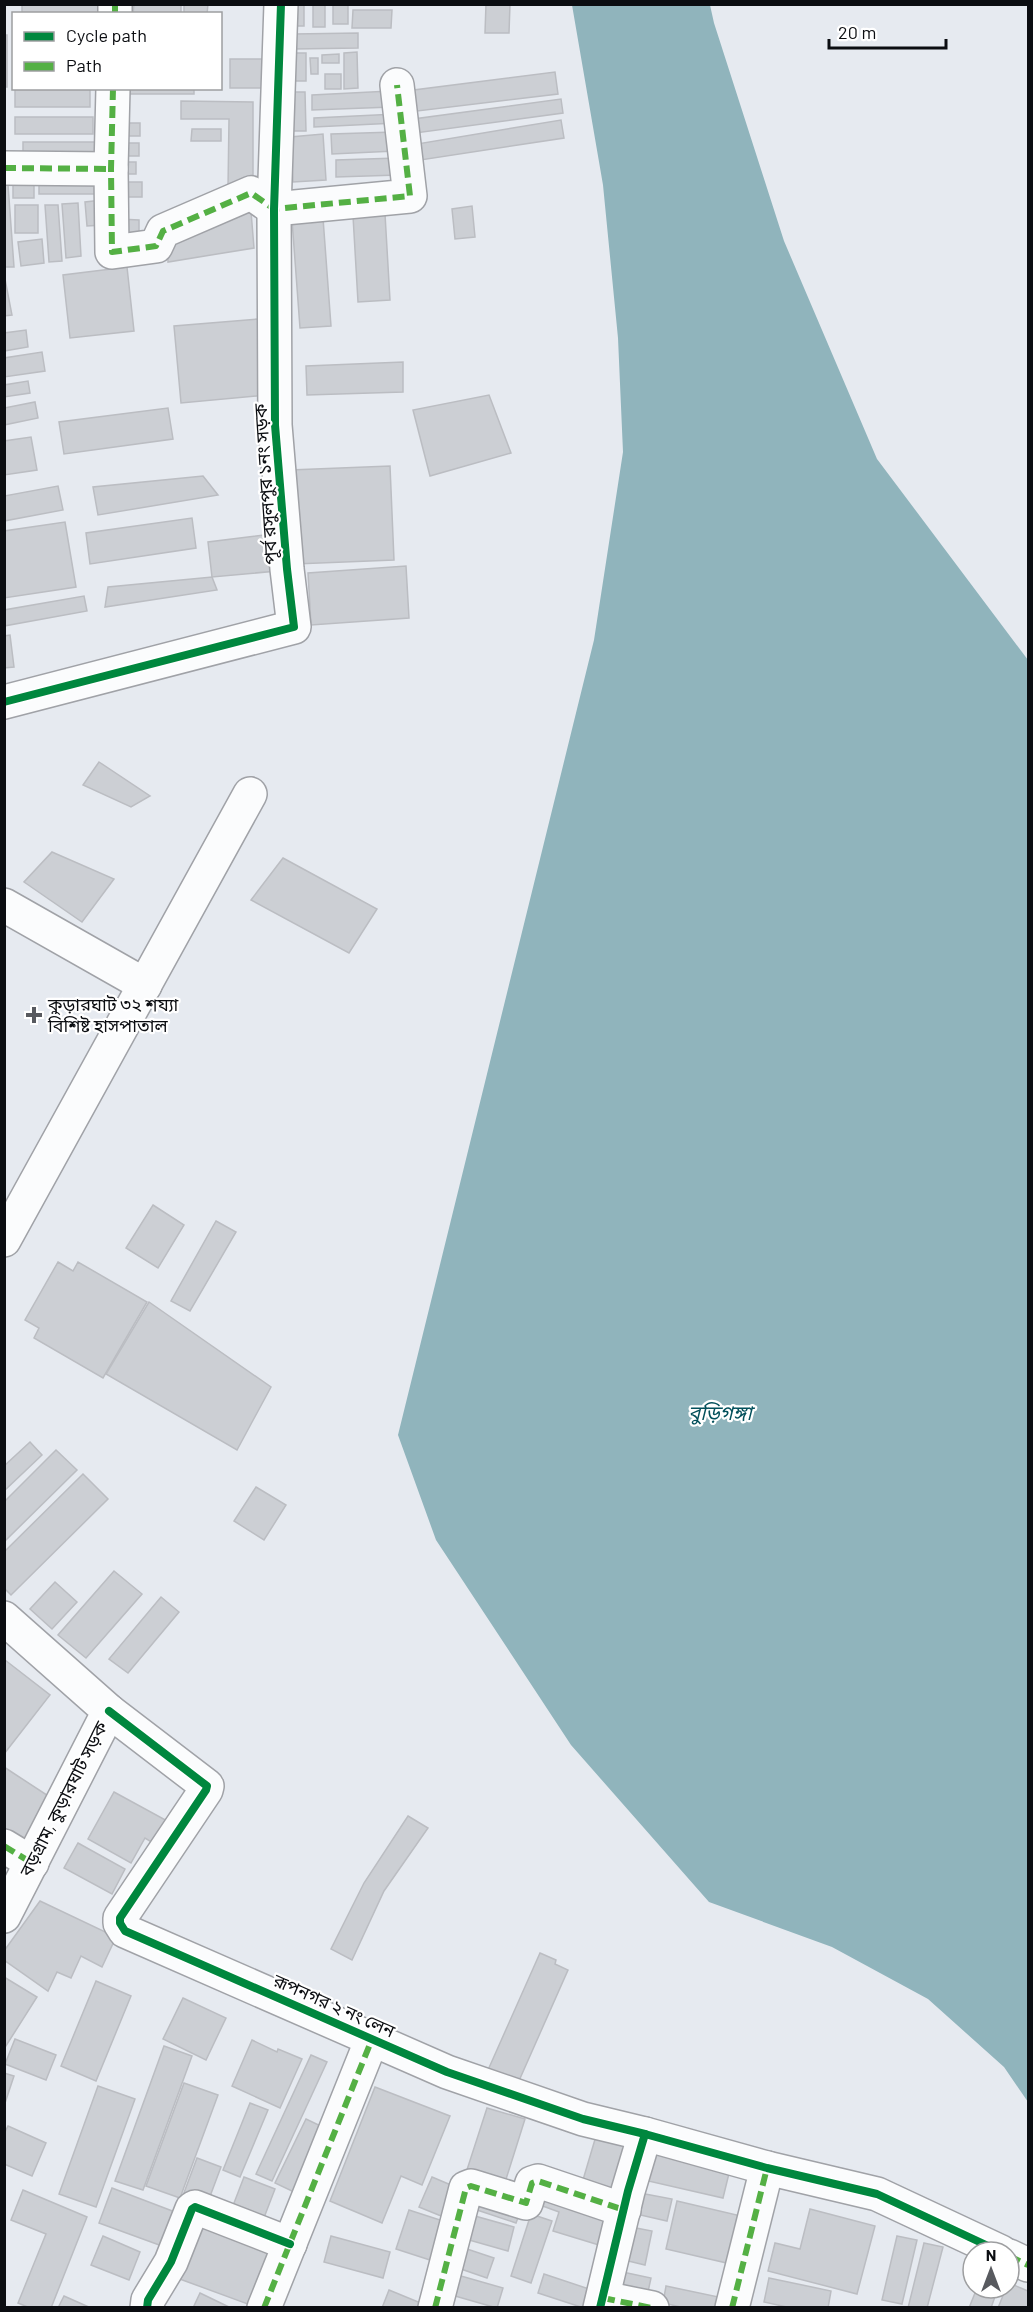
<svg xmlns="http://www.w3.org/2000/svg" width="1033" height="2312" viewBox="0 0 1033 2312" font-family="Barlow,'Noto Sans Bengali',sans-serif">
  <style>
    .water { fill: #90b4bc }
    .building { fill: #cccfd4; stroke: #bbbdc2; stroke-width: 1.5 }
    .lines { fill: none; stroke-linecap: round; stroke-linejoin: round }
    .minor-casing { stroke: #a0a2a7; stroke-width: 36 }
    .minor { stroke: #fbfcfd; stroke-width: 33 }
    .quiet { stroke: #54b044; stroke-width: 6; stroke-dasharray: 12 6; stroke-linecap: butt }
    .cycleway-casing { stroke: #fff; stroke-width: 11 }
    .cycleway { stroke: #00873e; stroke-width: 8 }
    .poi-dot { fill: #585a5f; stroke: #fff; stroke-width: 2 }
    .labels { text-anchor: middle; stroke-width: 4.5; stroke-linejoin: round; paint-order: stroke }
    .street-label { font-size: 18px; fill: #0b0d11; stroke: #fff }
    .poi-label { font-size: 18px; fill: #0b0d11; stroke: #fff; text-anchor: start }
    .water-label { font-size: 20px; font-style: italic; fill: #03505b; stroke: #fff }
  </style>
  <rect width="100%" height="100%" fill="#e6eaf0"/>
  <path class="water" d="M572,5H710L714,23L784,241L877,459L1028,660V2102L1004,2067L928,1999L832,1947L709,1902L571,1745L436,1540L398,1435L594,640L623,452L618,338L603,185Z"/>
  <g class="building">
    <rect x="22" y="4" width="84" height="10"/>
    <path d="M134,4H181V14H133Z"/>
    <path d="M184,4H208L207,14H184Z"/>
    <rect x="289" y="4" width="15" height="22"/>
    <rect x="313" y="4" width="12" height="23"/>
    <rect x="333" y="4" width="15" height="20"/>
    <path d="M486,4H510L509,33H485Z"/>
    <path d="M353,10H392L391,28H352Z"/>
    <path d="M358,33V48L294,49V34Z"/>
    <rect x="4" y="35" width="3" height="52"/>
    <path d="M357,52L358,88L344,89V53Z"/>
    <rect x="287" y="53" width="19" height="28"/>
    <path d="M339,54V63H322V55Z"/>
    <path d="M310,58H318V74H311Z"/>
    <rect x="230" y="59" width="38" height="29"/>
    <path d="M555,72L558,94L409,112L406,91Z"/>
    <rect x="325" y="74" width="16" height="15"/>
    <rect x="15" y="88" width="75" height="19"/>
    <rect x="121" y="88" width="73" height="6"/>
    <path d="M390,91L392,107L312,110V95Z"/>
    <path d="M280,92H305L306,131H280Z"/>
    <path d="M561,99L563,113L408,134L406,120Z"/>
    <path d="M181,101L253,102V188H228L229,119H181Z"/>
    <path d="M396,114V123L314,127V118Z"/>
    <rect x="15" y="117" width="78" height="17"/>
    <path d="M561,120L564,138L414,161L411,145Z"/>
    <rect x="117" y="123" width="23" height="13"/>
    <path d="M192,129H221V141H191Z"/>
    <path d="M394,132L395,151L332,154L331,134Z"/>
    <path d="M323,134L326,180L293,182L290,137Z"/>
    <rect x="23" y="142" width="76" height="19"/>
    <rect x="118" y="143" width="21" height="13"/>
    <path d="M397,158L398,175L336,177V160Z"/>
    <rect x="120" y="162" width="16" height="12"/>
    <path d="M4,171H7L14,267H4Z"/>
    <rect x="39" y="173" width="62" height="21"/>
    <rect x="13" y="174" width="21" height="24"/>
    <rect x="119" y="182" width="23" height="15"/>
    <path d="M250,199L254,248L168,262L167,235Z"/>
    <path d="M102,200L103,225L87,226L85,202Z"/>
    <path d="M78,203L81,256L66,258L62,204Z"/>
    <rect x="15" y="205" width="23" height="28"/>
    <path d="M45,205H58L62,261L49,262Z"/>
    <path d="M472,206L475,237L455,239L452,209Z"/>
    <path d="M385,214L390,300L358,302L353,216Z"/>
    <path d="M323,218L331,326L300,328L292,220Z"/>
    <path d="M118,219L139,220V236H118Z"/>
    <path d="M42,239L44,263L21,266L18,242Z"/>
    <path d="M127,267L134,331L70,338L63,275Z"/>
    <path d="M4,274L12,315L4,316Z"/>
    <path d="M258,319L266,395L181,403L174,326Z"/>
    <path d="M26,330L28,347L4,351V333Z"/>
    <path d="M42,352L45,371L4,377V358Z"/>
    <path d="M403,362V392L307,395L306,366Z"/>
    <path d="M28,381L30,393L4,397V385Z"/>
    <path d="M489,395L511,453L430,476L413,410Z"/>
    <path d="M35,402L38,418L4,425V408Z"/>
    <path d="M168,408L173,439L64,454L59,422Z"/>
    <path d="M31,437L37,470L4,475V441Z"/>
    <path d="M390,466L394,560L295,564L290,470Z"/>
    <path d="M203,476L218,495L98,515L93,487Z"/>
    <path d="M58,486L63,510L4,521V496Z"/>
    <path d="M192,518L196,548L90,564L86,533Z"/>
    <path d="M65,522L76,587L4,598V531Z"/>
    <path d="M272,534L277,571L212,577L208,542Z"/>
    <path d="M406,566L409,618L311,625L308,573Z"/>
    <path d="M212,577L217,590L105,607L108,587Z"/>
    <path d="M84,596L87,611L4,626V610Z"/>
    <path d="M10,635L14,667L4,668V636Z"/>
    <path d="M99,762L150,796L131,807L83,785Z"/>
    <path d="M52,852L114,879L82,922L24,882Z"/>
    <path d="M283,858L377,909L349,953L251,900Z"/>
    <path d="M153,1205L184,1225L158,1268L126,1248Z"/>
    <path d="M216,1221L236,1232L190,1311L171,1301Z"/>
    <path d="M58,1262L73,1271L78,1262L147,1302L103,1378L34,1338L39,1328L25,1320Z"/>
    <path d="M149,1302L271,1387L237,1450L106,1374Z"/>
    <path d="M30,1442L42,1455L4,1491V1466Z"/>
    <path d="M56,1450L77,1470L4,1542V1502Z"/>
    <path d="M83,1474L108,1499L11,1595L4,1588V1552Z"/>
    <path d="M256,1487L286,1505L264,1540L234,1521Z"/>
    <path d="M114,1571L142,1594L86,1658L58,1635Z"/>
    <path d="M55,1582L77,1602L52,1629L30,1609Z"/>
    <path d="M161,1597L179,1612L128,1673L109,1659Z"/>
    <path d="M5,1660L50,1695L4,1754V1661Z"/>
    <path d="M4,1767L56,1801L24,1848L4,1836Z"/>
    <path d="M114,1792L171,1823L158,1846L145,1838L131,1863L88,1839Z"/>
    <path d="M408,1816L428,1828L384,1891L352,1960L331,1949L364,1883Z"/>
    <path d="M78,1843L125,1869L112,1894L64,1868Z"/>
    <path d="M40,1901L116,1937L102,1967L81,1956L71,1978L57,1972L48,1991L4,1960V1951Z"/>
    <path d="M540,1953L556,1960L555,1964L568,1970L514,2092L484,2079Z"/>
    <path d="M4,1977L37,1997L4,2049Z"/>
    <path d="M96,1981L131,1996L96,2081L61,2066Z"/>
    <path d="M183,1998L226,2018L206,2060L163,2039Z"/>
    <path d="M15,2039L56,2055L46,2080L5,2064Z"/>
    <path d="M252,2040L277,2052L278,2049L302,2059L280,2108L232,2086Z"/>
    <path d="M164,2046L192,2056L143,2190L115,2181Z"/>
    <path d="M311,2055L327,2062L272,2181L256,2174Z"/>
    <path d="M4,2073L14,2076L5,2103L4,2102Z"/>
    <path d="M184,2083L218,2095L180,2198L146,2186Z"/>
    <path d="M98,2086L135,2099L96,2207L59,2194Z"/>
    <path d="M375,2087L450,2116L422,2185L401,2176L382,2223L330,2201Z"/>
    <path d="M250,2103L268,2110L240,2177L223,2170Z"/>
    <path d="M487,2108L525,2119L502,2192L464,2179Z"/>
    <path d="M306,2119L325,2128L294,2192L275,2183Z"/>
    <path d="M8,2126L46,2143L32,2176L4,2164V2134Z"/>
    <path d="M596,2136L630,2146L613,2200L580,2190Z"/>
    <path d="M653,2142L732,2161L723,2198L644,2180Z"/>
    <path d="M197,2158L221,2167L206,2207L182,2198Z"/>
    <path d="M244,2177L275,2189L260,2228L229,2216Z"/>
    <path d="M432,2177L458,2188L446,2218L419,2207Z"/>
    <path d="M112,2188L175,2212L162,2246L99,2223Z"/>
    <path d="M23,2190L87,2217L51,2308H30L18,2303L46,2234L11,2220Z"/>
    <path d="M544,2190L609,2210L599,2245L553,2231L559,2212L540,2205Z"/>
    <path d="M480,2192L522,2207L516,2223L474,2209Z"/>
    <path d="M640,2193L672,2199L667,2221L636,2214Z"/>
    <path d="M677,2201L741,2216L731,2264L666,2249Z"/>
    <path d="M810,2209L875,2226L857,2294L768,2271L775,2243L800,2249Z"/>
    <path d="M409,2210L443,2221L430,2260L396,2249Z"/>
    <path d="M531,2214L552,2221L531,2283L511,2276Z"/>
    <path d="M475,2216L514,2227L508,2251L469,2240Z"/>
    <path d="M198,2221L277,2250L256,2307L177,2278Z"/>
    <path d="M631,2227L652,2231L645,2265L624,2260Z"/>
    <path d="M103,2236L140,2252L129,2280L91,2265Z"/>
    <path d="M331,2236L390,2252L383,2278L324,2262Z"/>
    <path d="M897,2236L917,2240L902,2304L882,2300Z"/>
    <path d="M924,2243L943,2247L927,2308H908Z"/>
    <path d="M461,2247L494,2258L487,2278L455,2267Z"/>
    <path d="M618,2271L651,2278L646,2301L612,2294Z"/>
    <path d="M454,2274L503,2288L497,2308L448,2294Z"/>
    <path d="M544,2274L592,2290L584,2308L538,2293Z"/>
    <path d="M769,2278L831,2291L828,2308H791L764,2302Z"/>
    <path d="M1009,2283L1028,2291V2308H998L1006,2288H1009Z"/>
    <path d="M666,2286L728,2299L727,2308H685L663,2303Z"/>
    <path d="M977,2288H998L991,2308H969Z"/>
    <path d="M389,2290L428,2306V2308H382Z"/>
    <path d="M200,2293L231,2308H193Z"/>
    <path d="M64,2296L91,2308H58Z"/>
  </g>
  <g class="lines">
    <g class="minor-casing">
      <g id="minor">
        <path d="M115,14V4"/>
        <path d="M113,88L111,169L112,252L156,246L163,231L251,193L274,209L410,196L397,85"/>
        <path d="M4,168L111,169"/>
        <path d="M4,702L294,627L287,569L275,425L274,209L281,4"/>
        <path d="M4,905L145,985"/>
        <path d="M4,1240L250,794"/>
        <path d="M4,1618L109,1711L4,1916"/>
        <path d="M109,1711L207,1786L206,1790L120,1918V1923L125,1931L447,2072L583,2119L645,2134L628,2191L600,2308"/>
        <path d="M4,1846L32,1863"/>
        <path d="M645,2134L767,2168L877,2194L1001,2252"/>
        <path d="M1009,2256L1028,2265"/>
        <path d="M603,2298L652,2308"/>
        <path d="M147,2308L148,2300L171,2262L192,2209L195,2207L290,2244"/>
        <path d="M264,2308L372,2039"/>
        <path d="M435,2308L466,2188L471,2186L526,2203L532,2183L538,2181L624,2210"/>
        <path d="M732,2308L767,2168"/>
      </g>
    </g>
    <use href="#minor" class="minor"/>
    <g class="quiet">
      <path d="M115,14V4"/>
      <path d="M113,88L111,169L112,252L156,246L163,231L251,193L274,209L410,196L397,85"/>
      <path d="M4,168L111,169"/>
      <path d="M4,1846L32,1863"/>
      <path d="M1009,2256L1028,2265"/>
      <path d="M603,2298L652,2308"/>
      <path d="M264,2308L372,2039"/>
      <path d="M435,2308L466,2188L471,2186L526,2203L532,2183L538,2181L624,2210"/>
      <path d="M732,2308L767,2168"/>
    </g>
    <g class="cycleway-casing">
      <g id="cycleway">
        <path d="M4,702L294,627L287,569L275,425L274,209L281,4"/>
        <path d="M109,1711L207,1786L206,1790L120,1918V1923L125,1931L447,2072L583,2119L645,2134L628,2191L600,2308"/>
        <path d="M645,2134L767,2168L877,2194L1001,2252"/>
        <path d="M147,2308L148,2300L171,2262L192,2209L195,2207L290,2244"/>
      </g>
    </g>
    <use href="#cycleway" class="cycleway"/>
  </g>
  <path class="poi-dot" d="M31 1006h6v6h6v6h-6v6h-6v-6h-6v-6h6z"/>
  <g class="labels">
    <g class="street-label">
      <text transform="translate(266 484) rotate(-94)" y="6">পূর্ব রসুলপুর ১নং সড়ক</text>
      <text transform="translate(64 1799) rotate(-63)" y="6">বড়গ্রাম, কুড়ারঘাট সড়ক</text>
      <text transform="translate(334 2006) rotate(24)" y="6">রূপনগর ২ নং লেন</text>
    </g>
    <g class="poi-label">
      <text x="48" y="1011">কুড়ারঘাট ৩২ শয্যা<tspan x="48" dy="21">বিশিষ্ট হাসপাতাল</tspan></text>
    </g>
    <g class="water-label">
      <text x="720" y="1420">বুড়িগঙ্গা</text>
    </g>
  </g>
  <rect width="1033" height="2312" fill="none" stroke="#0b0d11" stroke-width="12"/>
  <rect x="12" y="12" width="210" height="78" fill="#ffffff" stroke="#9d9ea0" stroke-width="1.5"/>
  <rect x="24" y="32" width="30" height="9" fill="#00873e" stroke="#9d9ea0" stroke-width="1.5"/>
  <text x="66" y="42" font-size="18" fill="#0b0d11">Cycle path</text>
  <rect x="24" y="62" width="30" height="9" fill="#54b044" stroke="#9d9ea0" stroke-width="1.5"/>
  <text x="66" y="72" font-size="18" fill="#0b0d11">Path</text>
  <g transform="translate(991 2270)"><circle r="28" fill="#ffffff" stroke="#9d9ea0" stroke-width="1.5"/>
  <path d="M0-4.5L10 22L0 15L-10 22Z" fill="#585a5f"/>
  <text y="-9" font-size="16" font-weight="bold" text-anchor="middle" fill="#0b0d11">N</text>
  </g>
  <path d="M829 39v9h117v-9" fill="none" stroke="#0b0d11" stroke-width="3"/>
  <text x="838" y="39" font-size="18" fill="#0b0d11" stroke="#ffffff" stroke-width="4.5" paint-order="stroke">20 m</text>
</svg>
